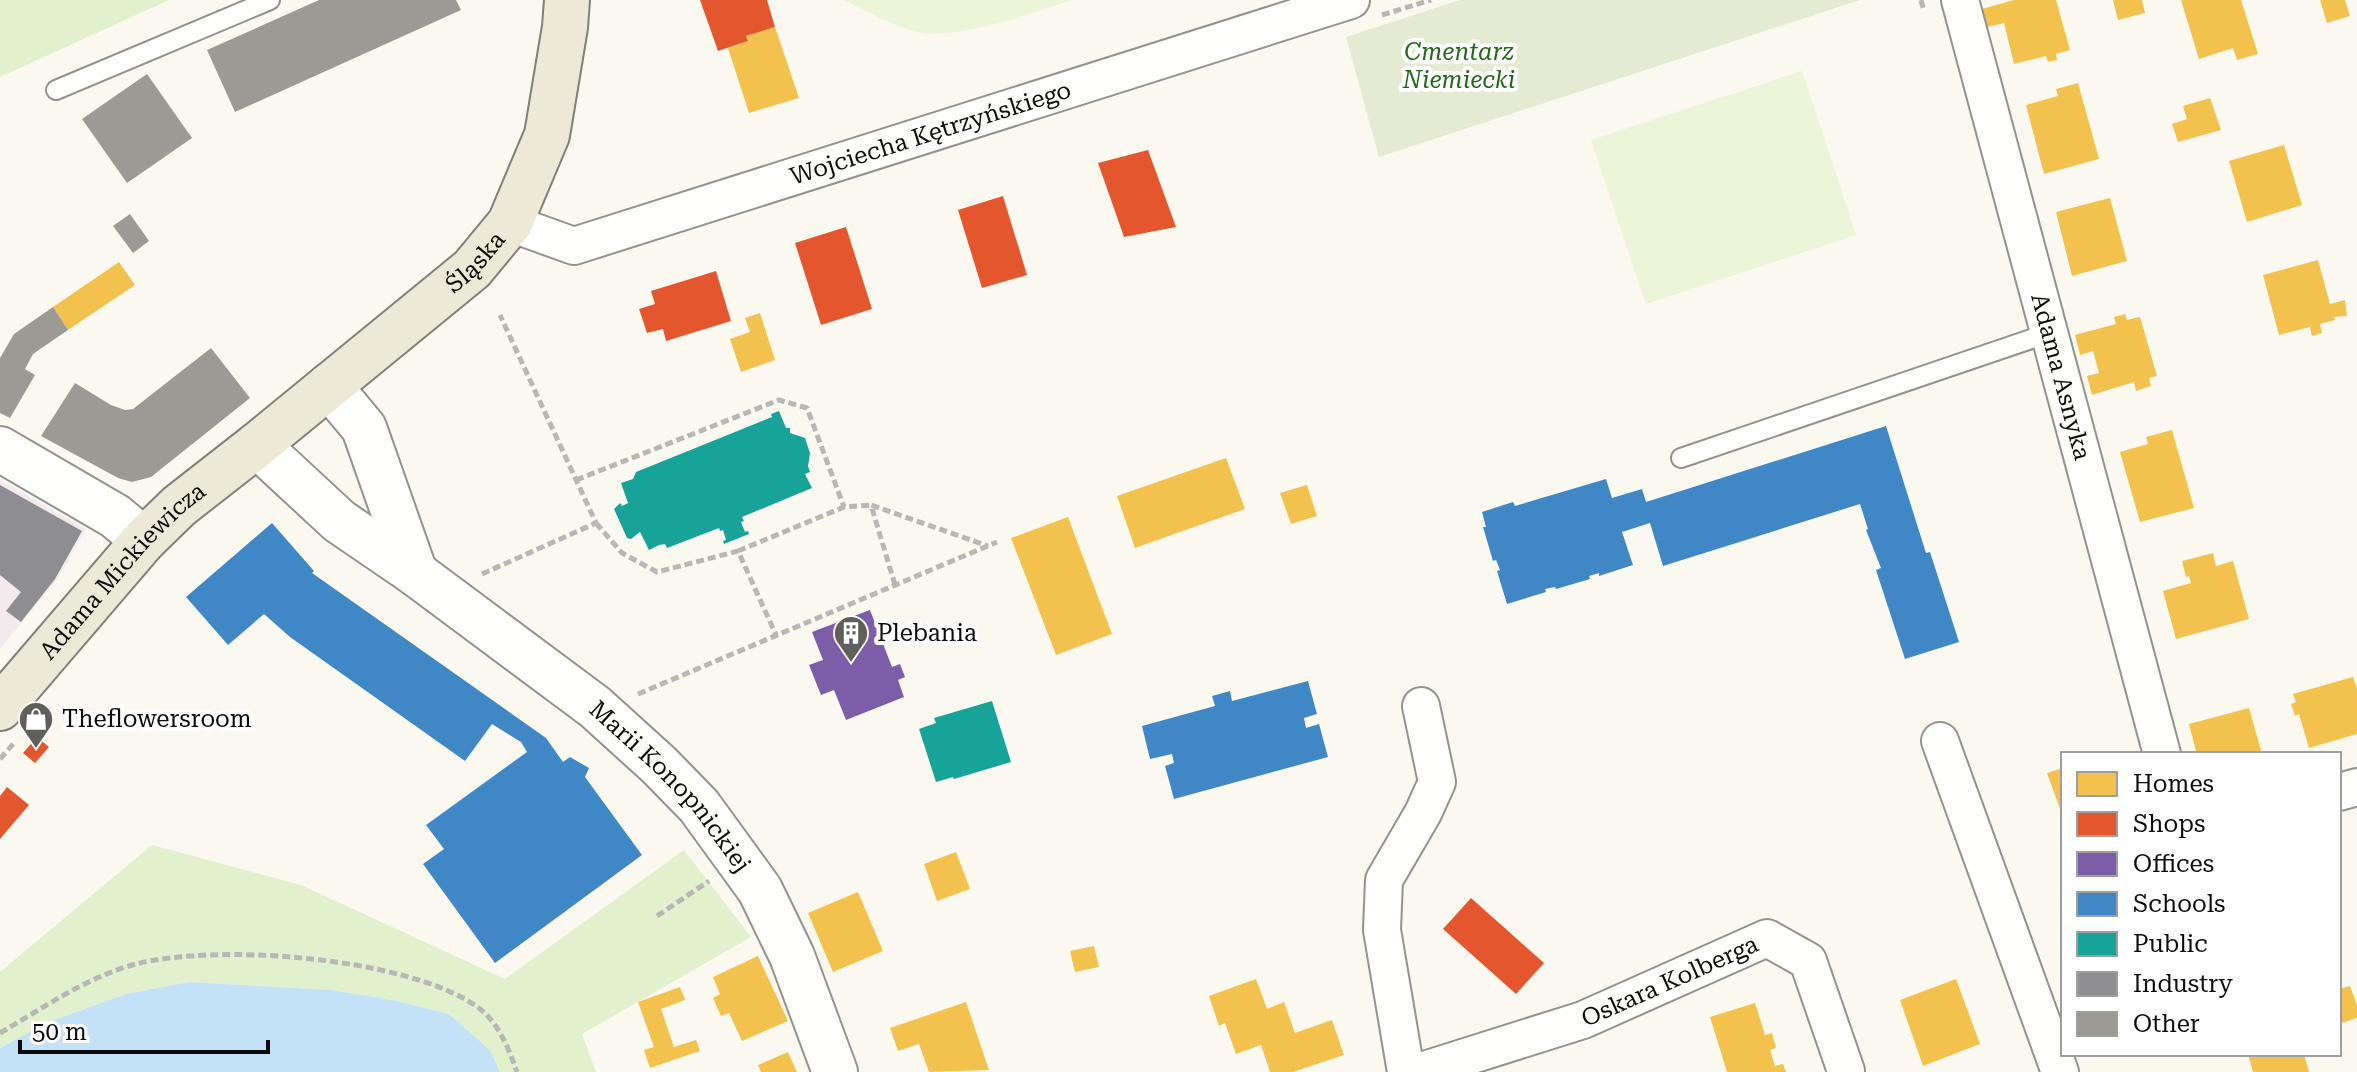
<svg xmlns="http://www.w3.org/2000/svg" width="2357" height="1072" viewBox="0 0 2357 1072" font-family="'Roboto Serif',serif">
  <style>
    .industrial { fill: #f2eaed }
    .green { fill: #e1f1cd }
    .cemetery { fill: #e4ebd2 }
    .pitch { fill: #ebf5d7 }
    .water { fill: #c3e1f7 }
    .homes { fill: #f2c14e }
    .shops { fill: #e4572e }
    .offices { fill: #7b5ea7 }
    .schools { fill: #3f88c5 }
    .public { fill: #17a398 }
    .industry { fill: #8d8d92 }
    .building { fill: #9c9a95 }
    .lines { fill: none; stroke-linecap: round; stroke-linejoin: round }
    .service-casing { stroke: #93928e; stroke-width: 22 }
    .minor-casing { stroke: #93928e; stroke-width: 40 }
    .tertiary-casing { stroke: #93928e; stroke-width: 48 }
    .primary-casing { stroke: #80807c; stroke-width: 48 }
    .path { stroke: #b7b7b5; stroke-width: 5; stroke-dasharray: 8 4; stroke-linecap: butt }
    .service { stroke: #fefefd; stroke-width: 18 }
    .minor { stroke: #fefefd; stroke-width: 36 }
    .tertiary { stroke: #fefefd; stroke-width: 44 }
    .primary { stroke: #ece9d6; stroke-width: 44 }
    .labels { text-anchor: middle; stroke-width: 8; stroke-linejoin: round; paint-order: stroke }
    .park-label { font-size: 24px; font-style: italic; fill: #236719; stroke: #fff }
    .street-label { font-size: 24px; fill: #0c0c0c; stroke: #fff }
    .poi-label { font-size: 24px; fill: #0c0c0c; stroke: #fff; text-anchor: start }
  </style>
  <rect width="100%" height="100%" fill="#faf8ef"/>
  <path class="industrial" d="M0,480L86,529L58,578L0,649Z"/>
  <g class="green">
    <path d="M0,0H169L0,77Z"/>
    <path d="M152,845L301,885L505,979L684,850L751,937L582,1034L596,1072H500L490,1050L449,1014L393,1000L332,990L189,982L126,994L46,1023L0,1048V972Z"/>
  </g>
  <path class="cemetery" d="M1460,0H1860L1379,157L1346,37Z"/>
  <g class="pitch">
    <path d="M844,0H1072C1027,14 979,33 932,34C908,34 866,11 844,0Z"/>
    <path d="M1802,71L1856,235L1646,304L1591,140Z"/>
  </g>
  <path class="water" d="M189,982L332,990L393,1000L449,1014L490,1050L500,1072H0V1048L46,1023L126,994Z"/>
  <g class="homes">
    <path d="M2014,0H2056L2070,50L2056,54L2057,60L2048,62L2046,56L2014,64L2004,23L1987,27L1982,9Z"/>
    <path d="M2113,0H2142L2145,13L2118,20Z"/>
    <path d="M2181,0H2241L2258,54L2237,60L2233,48L2199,59Z"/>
    <path d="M2320,0H2345L2350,16L2327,23Z"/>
    <path d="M775,27L799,98L749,113L728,48L748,41L746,36Z"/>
    <path d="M2078,83L2099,159L2044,174L2026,105L2058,96L2056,89Z"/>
    <path d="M2210,98L2221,130L2178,142L2172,124L2187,119L2183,106Z"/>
    <path d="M2284,145L2302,205L2247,222L2229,161Z"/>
    <path d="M2110,198L2127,261L2072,276L2056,212Z"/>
    <path d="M2318,260L2330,304L2345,300L2347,316L2334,317L2335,320L2320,324L2322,333L2312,336L2310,327L2279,335L2263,275Z"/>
    <path d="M119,262L135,285L68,330L53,307Z"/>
    <path d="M760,313L775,360L741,372L730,339L750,332L745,318Z"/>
    <path d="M2125,314L2127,320L2140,317L2157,376L2149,378L2151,386L2136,391L2134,382L2092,395L2087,376L2099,373L2093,351L2080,355L2075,335L2116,324L2114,317Z"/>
    <path d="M2172,430L2194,508L2140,522L2120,452L2148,444L2146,437Z"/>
    <path d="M1226,458L1245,509L1135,548L1117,496Z"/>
    <path d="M1307,485L1317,516L1291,524L1280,493Z"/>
    <path d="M1068,517L1112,634L1056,655L1011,538Z"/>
    <path d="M2213,553L2216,566L2233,561L2249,619L2176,639L2163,591L2191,583L2189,576L2186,577L2182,561Z"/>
    <path d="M2353,677L2357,689V734L2309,748L2299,714L2295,716L2291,704L2296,702L2293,694Z"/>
    <path d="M2249,708L2262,754H2188L2196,751L2189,724Z"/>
    <path d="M2063,768V817L2047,773Z"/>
    <path d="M956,852L970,889L937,901L924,864Z"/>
    <path d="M858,892L883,951L833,972L808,913Z"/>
    <path d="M1094,946L1099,967L1075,972L1070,951Z"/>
    <path d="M758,956L788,1021L742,1041L729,1013L721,1016L713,998L720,994L713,977Z"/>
    <path d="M1256,979L1267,1009L1284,1002L1295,1033L1332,1020L1344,1055L1293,1072H1270L1261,1045L1236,1054L1225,1023L1219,1026L1209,996Z"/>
    <path d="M1956,979L1980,1044L1923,1066L1900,1000Z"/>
    <path d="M2350,986L2357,1005V1018L2339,1024V989Z"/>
    <path d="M680,987L685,1000L661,1009L674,1047L696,1040L700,1051L650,1068L644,1050L654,1047L638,1002Z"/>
    <path d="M966,1002L989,1070L929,1072L919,1044L898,1051L890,1028Z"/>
    <path d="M1755,1003L1765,1035L1772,1033L1776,1048L1770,1050L1775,1066L1783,1064L1786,1072H1727L1710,1017Z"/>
    <path d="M788,1052L797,1072H761L758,1065Z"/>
    <path d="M2248,1054H2304L2309,1072H2253Z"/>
  </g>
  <g class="shops">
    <path d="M700,0H767L775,27L746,36L748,41L718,51Z"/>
    <path d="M1148,150L1176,227L1124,237L1098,163Z"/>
    <path d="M1003,196L1027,275L982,288L958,210Z"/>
    <path d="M846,227L872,309L821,325L795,243Z"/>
    <path d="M716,271L731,321L666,341L663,329L647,333L639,309L655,304L651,291Z"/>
    <path d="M37,737L49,747L35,763L23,753Z"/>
    <path d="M7,787L29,805L0,839V796Z"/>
    <path d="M1471,898L1544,963L1516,994L1443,929Z"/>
  </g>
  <path class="offices" d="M870,610L892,667L900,664L905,677L898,680L904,697L846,720L834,690L821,695L809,665L823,660L812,632Z"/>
  <g class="schools">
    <path d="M1886,426L1926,553L1930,552L1959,642L1905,659L1876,570L1881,568L1866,530L1868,529L1860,504L1663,566L1650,523L1622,532L1633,565L1599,576V573L1589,576L1590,579L1556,589L1555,587L1545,589L1546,592L1507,604L1497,571L1500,570L1496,560L1493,561L1483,527H1486L1482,512L1513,502L1515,506L1606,479L1612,498L1642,489L1646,502Z"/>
    <path d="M272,523L314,571L312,573L546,738L563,762L570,757L589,768L585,777L642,855L495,963L423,864L444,849L426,825L527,752L521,742L492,724L465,761L290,637L264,614L228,645L186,597Z"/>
    <path d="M1308,681L1317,714L1304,718L1306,728L1319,724L1328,757L1174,799L1165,766L1174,763L1172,754L1150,759L1142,726L1215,706L1212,696L1230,691L1232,701Z"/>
  </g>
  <g class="public">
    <path d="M779,411L786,428H790V433L805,438L810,453L808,466L810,472L805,474L812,488L742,517L744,521L741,522L745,532L748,531L749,534L724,544L723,541L726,540L723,530L720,531L719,528L667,548L665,544L659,545L649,550L640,532L631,539L627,538L614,509L620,503L622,506L628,503L621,483L633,479L636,472L772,417L771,414Z"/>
    <path d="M992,701L1011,762L954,779L953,777L936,782L919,729L936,723L934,718Z"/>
  </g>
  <path class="industry" d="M0,485L82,531L55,579L21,622L6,611L21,592L0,575Z"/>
  <g class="building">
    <path d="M319,0H456L461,10L235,112L207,50Z"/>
    <path d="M147,74L192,138L127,183L82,119Z"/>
    <path d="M130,214L149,241L133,253L113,226Z"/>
    <path d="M53,307L68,330L33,354L25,369L35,375L10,418L0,413V358L14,334Z"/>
    <path d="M211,348L250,398L151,477L132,482L118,478L41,436L75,383L111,405L125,410L133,409Z"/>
  </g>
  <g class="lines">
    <g class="service-casing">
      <g id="service">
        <path d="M56,90L270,0"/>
        <path d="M1681,458L2049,333"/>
      </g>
    </g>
    <g class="minor-casing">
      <g id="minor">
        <path id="s1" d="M1960,0L2162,754"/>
        <path id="s2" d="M510,223L574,246L1351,0"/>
        <path d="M1940,741L2060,1072"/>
        <path d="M2339,792L2357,787"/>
        <path d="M1406,1072L1382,930L1384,880L1423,813L1437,782L1421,706"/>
        <path id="s3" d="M1418,1072L1583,1020L1767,938L1808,961L1846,1071"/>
      </g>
    </g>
    <g class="tertiary-casing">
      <g id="tertiary">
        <path d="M329,386L364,428L415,573"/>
        <path id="s4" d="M257,445L339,521L415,573L595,707L659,765L699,806L760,890L792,956L835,1072"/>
        <path d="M0,449L115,516L144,540"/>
      </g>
    </g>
    <g class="primary-casing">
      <g id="primary">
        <path id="s5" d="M0,708L144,540L179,506L257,445L472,269L510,223L547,135L565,27L567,0"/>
      </g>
    </g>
    <g class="path">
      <path d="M1921,0L1924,11"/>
      <path d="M1382,15L1431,0"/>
      <path d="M576,480L779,400L807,408L844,507"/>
      <path d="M596,523L622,553L657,572L738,551L776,635"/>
      <path d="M738,551L844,507L871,505"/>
      <path d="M482,574L596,523L500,315"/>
      <path d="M895,585L871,505L988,546"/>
      <path d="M638,694L997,542"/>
      <path d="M0,759L14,743"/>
      <path d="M657,916L709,881"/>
      <path d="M0,1033C43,1008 87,977 136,964C218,943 405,957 476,1006C498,1021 508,1047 517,1072"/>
    </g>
    <use href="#service" class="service"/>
    <use href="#minor" class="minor"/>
    <use href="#tertiary" class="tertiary"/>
    <use href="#primary" class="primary"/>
  </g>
  <defs>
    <g id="building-pin" transform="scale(1.8)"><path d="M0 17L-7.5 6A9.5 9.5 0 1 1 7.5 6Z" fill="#5f5f5b" stroke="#fff"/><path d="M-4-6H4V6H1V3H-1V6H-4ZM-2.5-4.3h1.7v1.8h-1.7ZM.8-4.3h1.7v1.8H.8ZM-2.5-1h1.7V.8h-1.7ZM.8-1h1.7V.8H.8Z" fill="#fff"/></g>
    <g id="shop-pin" transform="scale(1.8)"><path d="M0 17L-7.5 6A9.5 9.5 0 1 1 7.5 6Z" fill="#5f5f5b" stroke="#fff"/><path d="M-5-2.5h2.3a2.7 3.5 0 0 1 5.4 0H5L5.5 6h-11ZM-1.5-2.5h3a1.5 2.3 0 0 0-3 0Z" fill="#fff"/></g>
  </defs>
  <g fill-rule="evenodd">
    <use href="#building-pin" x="851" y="633"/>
    <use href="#shop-pin" x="36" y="719"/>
  </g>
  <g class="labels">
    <g class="park-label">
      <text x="1459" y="60">Cmentarz<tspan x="1459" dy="28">Niemiecki</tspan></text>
    </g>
    <g class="street-label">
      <text dy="8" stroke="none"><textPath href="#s2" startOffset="442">Wojciecha Kętrzyńskiego</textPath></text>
      <text dy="8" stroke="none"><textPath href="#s5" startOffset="654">Śląska</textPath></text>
      <text dy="8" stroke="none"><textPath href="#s1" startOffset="390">Adama Asnyka</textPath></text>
      <text dy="8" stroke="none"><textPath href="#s5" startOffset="184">Adama Mickiewicza</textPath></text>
      <text dy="8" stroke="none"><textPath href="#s4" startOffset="538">Marii Konopnickiej</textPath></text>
      <text dy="8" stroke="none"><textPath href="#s3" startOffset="268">Oskara Kolberga</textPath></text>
    </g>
    <g class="poi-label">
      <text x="877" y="641">Plebania</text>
      <text x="62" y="727">Theflowersroom</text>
    </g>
  </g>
  <rect x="2061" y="752" width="280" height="304" fill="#ffffff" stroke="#9e9e9e" stroke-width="2"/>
  <rect x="2077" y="772" width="40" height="24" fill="#f2c14e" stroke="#9e9e9e" stroke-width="2"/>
  <text x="2133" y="792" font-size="24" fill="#0c0c0c">Homes</text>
  <rect x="2077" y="812" width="40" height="24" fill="#e4572e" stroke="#9e9e9e" stroke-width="2"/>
  <text x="2133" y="832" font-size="24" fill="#0c0c0c">Shops</text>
  <rect x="2077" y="852" width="40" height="24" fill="#7b5ea7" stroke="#9e9e9e" stroke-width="2"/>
  <text x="2133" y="872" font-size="24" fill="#0c0c0c">Offices</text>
  <rect x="2077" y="892" width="40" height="24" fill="#3f88c5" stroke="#9e9e9e" stroke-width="2"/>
  <text x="2133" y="912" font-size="24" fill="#0c0c0c">Schools</text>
  <rect x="2077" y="932" width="40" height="24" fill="#17a398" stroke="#9e9e9e" stroke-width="2"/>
  <text x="2133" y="952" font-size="24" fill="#0c0c0c">Public</text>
  <rect x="2077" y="972" width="40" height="24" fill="#8d8d92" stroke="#9e9e9e" stroke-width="2"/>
  <text x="2133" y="992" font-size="24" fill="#0c0c0c">Industry</text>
  <rect x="2077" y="1012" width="40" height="24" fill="#9c9a95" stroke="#9e9e9e" stroke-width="2"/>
  <text x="2133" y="1032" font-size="24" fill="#0c0c0c">Other</text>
  <path d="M20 1040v12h248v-12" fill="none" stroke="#0c0c0c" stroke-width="4"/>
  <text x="32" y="1040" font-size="24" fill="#0c0c0c" stroke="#ffffff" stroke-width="6" paint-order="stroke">50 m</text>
</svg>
